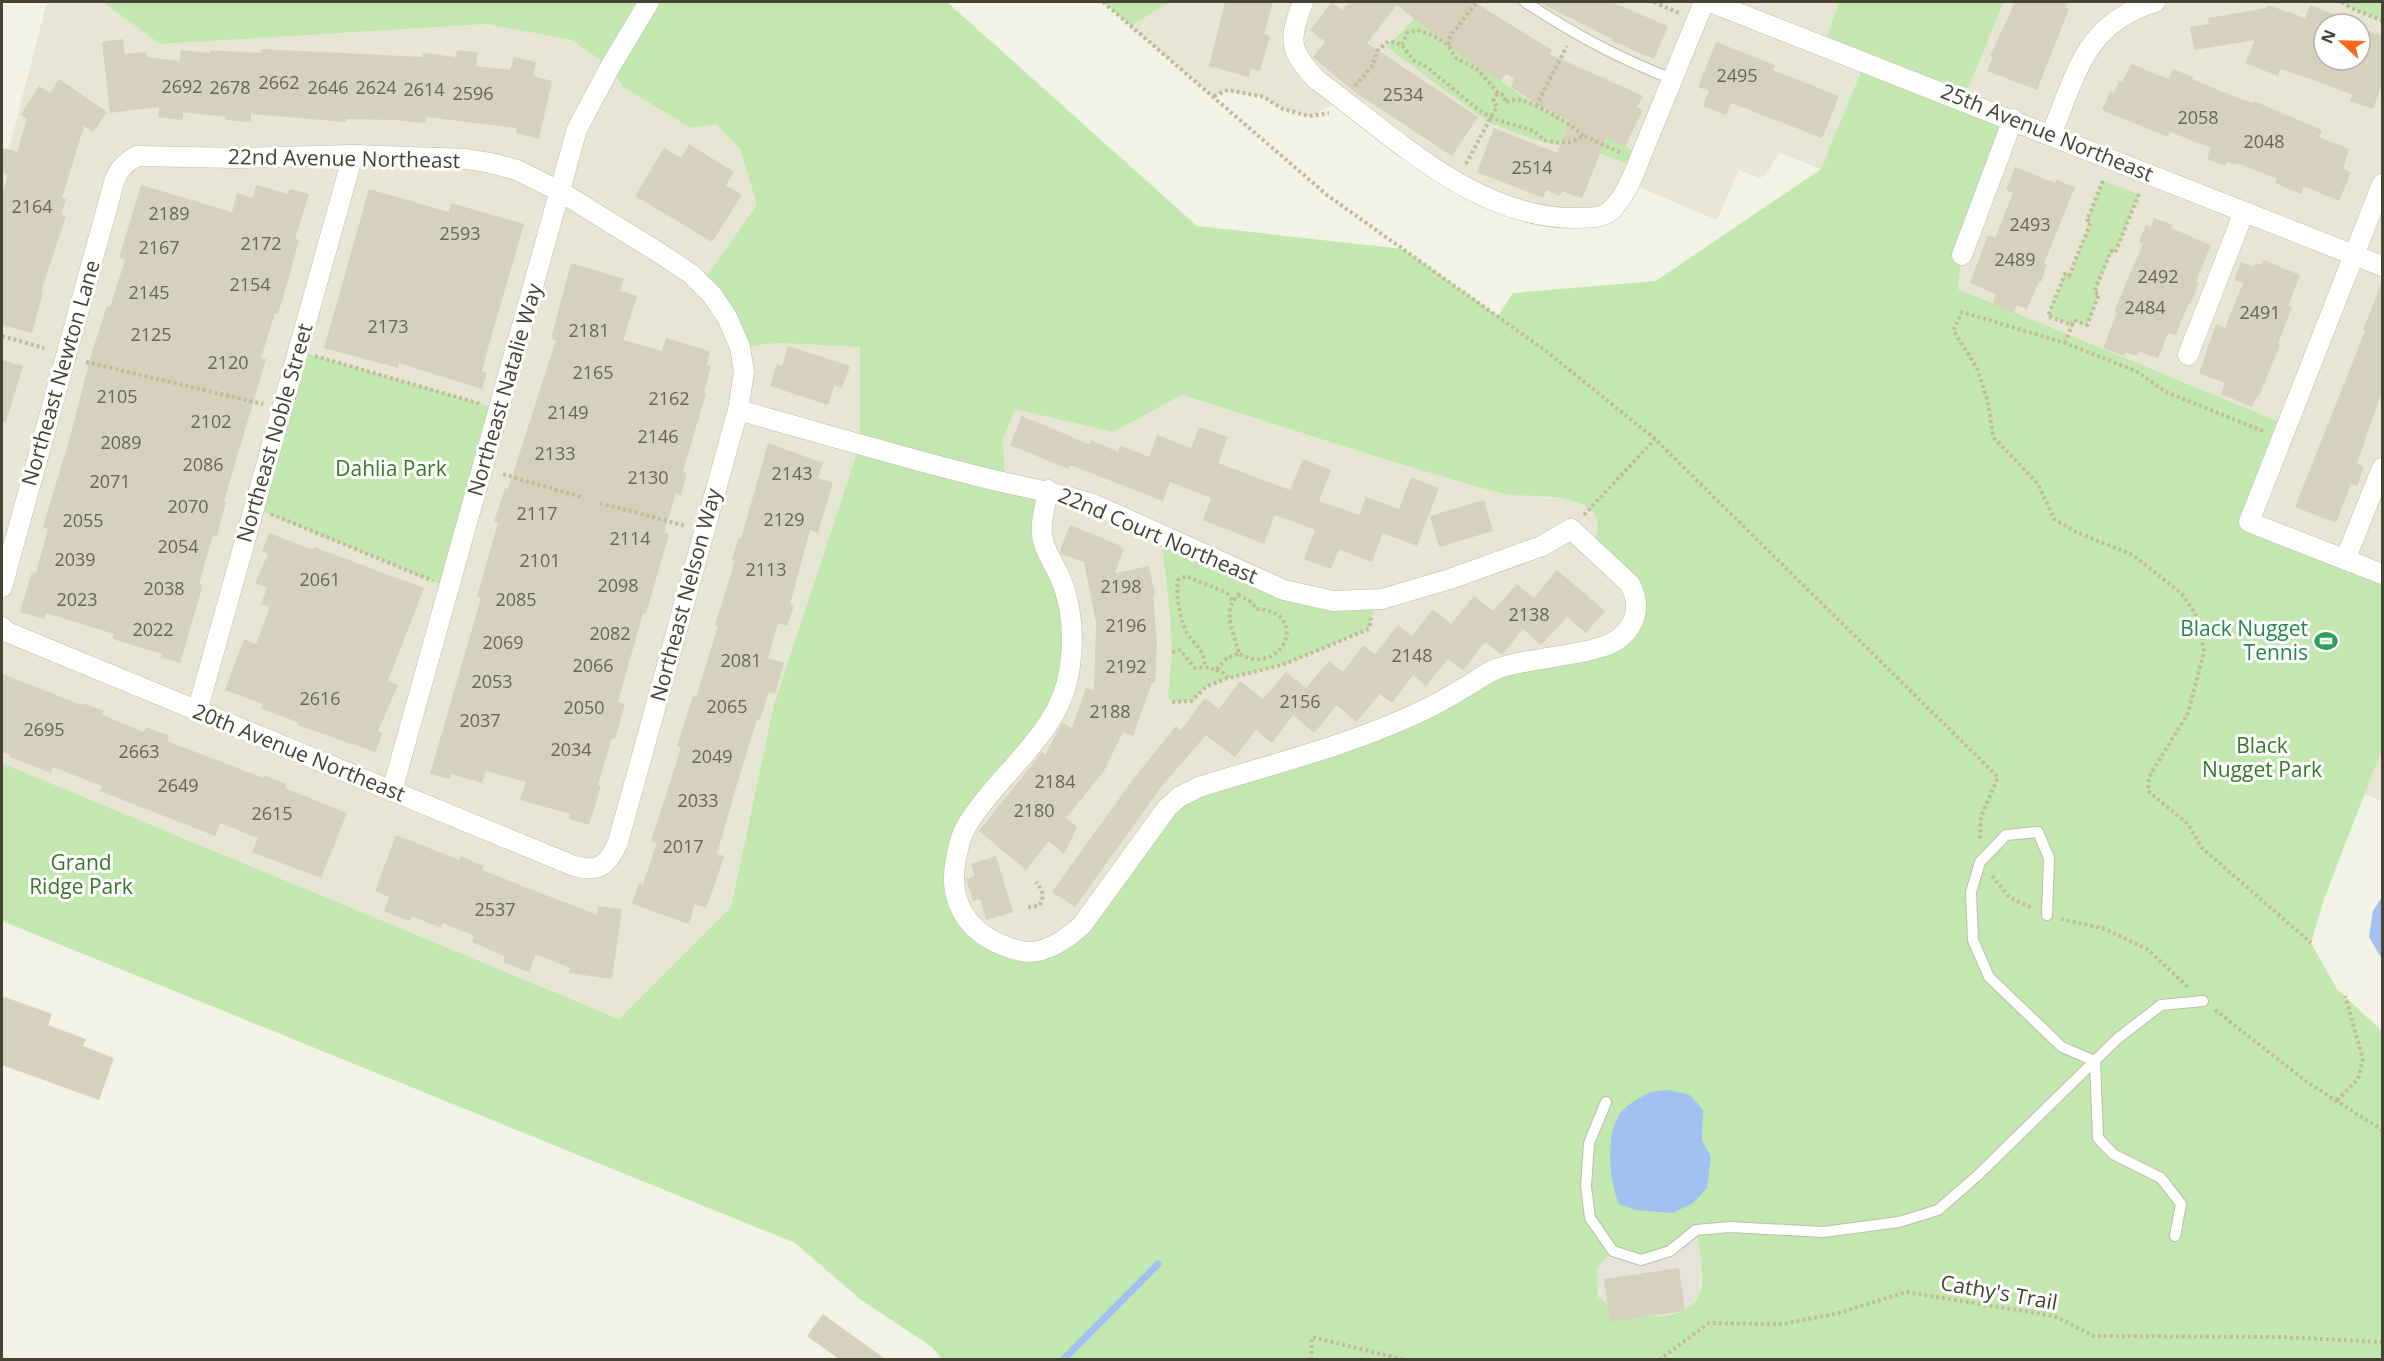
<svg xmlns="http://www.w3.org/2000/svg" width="2384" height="1361" viewBox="0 0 2384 1361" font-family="'Open Sans',sans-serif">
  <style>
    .residential { fill: #e7e5d4; fill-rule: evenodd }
    .industrial { fill: #e6e3db }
    .green { fill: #c2e8af; fill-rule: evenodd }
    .water { fill: #a2c0f1 }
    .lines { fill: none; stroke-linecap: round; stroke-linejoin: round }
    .stream { stroke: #a2c0f1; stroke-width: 7 }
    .building { fill: #d5d1bc }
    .service-casing { stroke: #bfbca9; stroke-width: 12 }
    .minor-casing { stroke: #bfbca9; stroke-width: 21 }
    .path { stroke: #c1bb9a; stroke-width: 4; stroke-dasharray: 3 3; stroke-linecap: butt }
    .service { stroke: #fff; stroke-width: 10 }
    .minor { stroke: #fff; stroke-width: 20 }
    .labels { text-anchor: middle; stroke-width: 6; stroke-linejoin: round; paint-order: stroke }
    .number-label { font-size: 18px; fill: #6a6657 }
    .street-label { font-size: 21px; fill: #464335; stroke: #fff }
    .park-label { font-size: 21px; fill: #367928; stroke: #fff }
    .leisure-label { font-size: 21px; fill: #27864d; stroke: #fff; text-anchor: end }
  </style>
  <rect width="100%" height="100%" fill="#f3f2e7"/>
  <g class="residential">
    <path d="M47,2H103L160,44L487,24L572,40L610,67L623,87L691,128L716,124L740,149L757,205L701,284L740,347L778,343L860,347V444L774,704L731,907L619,1019L2,763V175Z"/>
    <path d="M1170,2H1839L1824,46L1865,62L1821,169L1779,153L1766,175L1759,178L1739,170L1717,220L1629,183L1602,217L1491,199L1344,100L1309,116L1283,109L1264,97L1228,90L1213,96L1131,26Z"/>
    <path d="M2004,2H2382V574L2249,522L2287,425L1958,289L1962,255L1963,100ZM2324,24H2360V60H2324Z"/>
    <path d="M1182,395L1496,492L1573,500L1590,508L1598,520L1599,531L1592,547L1621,574L1634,621L1097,905L1048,947L991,940L954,885L1005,482L1003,439L1015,408L1113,432Z"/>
    <path d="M2382,749V801L2364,794Z"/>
  </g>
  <path class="industrial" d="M1696,1230L1702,1261L1700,1295L1687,1310L1655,1318L1614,1309L1598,1297L1597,1268L1613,1251Z"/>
  <g class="green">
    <path d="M103,2H947L1197,226L1403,249L1498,316L1513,293L1656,281L1821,169L1865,62L1824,46L1839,2H2004L1963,100L2013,119L1962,255L1958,289L2287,425L2249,522L2382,574V749L2324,899L2311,943L2337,989L2382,1031V1359H942L932,1347L861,1300L795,1243L2,921V763L619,1019L731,907L774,704L860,444V347L778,343L740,347L701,284L757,205L740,149L716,124L691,128L623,87L610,67L572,40L487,24L160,44ZM1182,395C1286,427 1389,462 1493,491C1524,500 1559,491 1587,507C1599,514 1600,528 1595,539L1637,608L1604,645L1494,670L1374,732L1167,808L1067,939L1007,947L958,904L965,827L1068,680L1060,579L1042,520L1048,490L1005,482L1003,439L1015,409L1113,432ZM1696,1230C1699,1245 1706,1282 1699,1296C1686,1322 1635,1320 1613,1308C1608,1305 1603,1300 1598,1297L1597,1268L1613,1251L1641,1260L1670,1251Z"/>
    <path d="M1103,2H1170L1131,26Z"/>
    <path d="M2342,2H2382V21C2370,14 2353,11 2342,2Z"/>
    <path d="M1415,18L1536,106L1641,154L1635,167L1594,151L1542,142L1489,123L1387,47Z"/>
    <path d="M2103,181L2139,194L2115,253L2111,251L2095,292L2099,294L2087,325L2074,321L2072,325L2048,316L2065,274L2070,275L2091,222L2087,220Z"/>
    <path d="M298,351L499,409L450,588L254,508Z"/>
    <path d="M1161,535L1284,590L1376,600L1369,629L1282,665L1228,678L1207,686L1191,701L1172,702L1168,698L1172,652L1170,613Z"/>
  </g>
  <g class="water">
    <path d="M2382,897V959L2369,937L2373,911Z"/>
    <path d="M1668,1090L1690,1095L1703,1110L1702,1140L1711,1157L1707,1188L1693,1203L1673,1213L1636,1210L1619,1204C1609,1180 1605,1134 1621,1112C1625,1106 1642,1096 1649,1093C1654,1091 1662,1091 1668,1090Z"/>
  </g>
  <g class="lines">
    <path class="stream" d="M1063,1360L1158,1264"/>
  </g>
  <g class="building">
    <path d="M1225,2H1273L1264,34L1270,36L1260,71L1251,69L1249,77L1209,66Z"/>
    <path d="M1332,2L1342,10L1349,2H1474L1552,50L1550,54L1643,96L1637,107L1643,110L1625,147L1606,138L1582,199L1562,191L1560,196L1546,190L1543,198L1477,172L1494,128L1557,153L1570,121L1541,107L1511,87L1514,78L1506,74L1501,81L1469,62L1397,5L1367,43L1478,117L1452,156L1356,93L1316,60L1313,57L1325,42L1310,30Z"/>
    <path d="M1538,2H1611L1668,26L1654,59L1612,41L1613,39Z"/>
    <path d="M2015,2H2068L2065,8L2069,9L2037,90L1987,71L1993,57L1990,56Z"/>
    <path d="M2268,5L2305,18L2310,5L2357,23L2324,24V60H2360V27L2382,36V84L2373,109L2350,101L2352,95L2314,80L2280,69L2278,76L2245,63L2255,40L2194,50L2190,27L2209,24L2208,18L2267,8Z"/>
    <path d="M123,39L125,54L146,52L147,57L180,61L181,50L210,53V50L261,53V49L423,57V53L456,57L457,50L478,52L476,66L510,70L514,57L536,62L533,76L552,81L539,139L516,133L517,128L426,117V123L394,120L346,119V122L251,114V122L226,120V117L183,112V120L158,117L159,107L110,113L102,42Z"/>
    <path d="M1716,42L1775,65L1773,70L1839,96L1822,138L1731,103L1726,115L1703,106L1709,91L1698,87Z"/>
    <path d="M2132,64L2168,79L2173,69L2193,77L2192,79L2233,96L2254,103V101L2322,130L2319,137L2349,149L2343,169L2351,172L2339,201L2304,186L2301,194L2275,183L2277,179L2237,163L2236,165L2227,161L2225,166L2207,159L2211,148L2170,132L2168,137L2102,110L2110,91L2114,93L2119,81L2122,82Z"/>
    <path d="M59,79L107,112L93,132L84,126L62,198L66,199L61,215L66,216L41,291L43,292L32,333L2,325V195L8,174L2,172V148L17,152L27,119L21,115L39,86L50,93Z"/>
    <path d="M689,144L734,172L726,185L742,195L712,242L635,196L664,148L681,158Z"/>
    <path d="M2015,167L2055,183L2056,180L2075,187L2044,263L2047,265L2041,282L2039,281L2027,309L2017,305L2014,313L1992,304L1996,294L1970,283L1988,235L1995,238L2013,193L2006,190Z"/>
    <path d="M141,185L232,212L237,193L253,198L256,185L288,194L290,189L309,194L295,239L299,240L288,281L278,314L275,313L261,358L266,359L224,501L226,502L217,536L213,535L199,584L203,585L180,663L161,657L162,654L113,639L114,634L46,613L44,619L20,612L32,572L36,573L48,529L43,527L70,437L92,352L107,306L110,307L125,260L119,258Z"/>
    <path d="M369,189L449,212L451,203L524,224L488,348L482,371L487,373L482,389L399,363L398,368L324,348Z"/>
    <path d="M2154,218L2173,225L2171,228L2211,245L2196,282L2199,283L2190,305L2188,304L2176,335L2168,333L2158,359L2139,351L2137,356L2125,352L2124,356L2103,348L2117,312L2114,311L2143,244L2139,242L2146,225L2151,227Z"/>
    <path d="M2263,260L2300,275L2288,306L2292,307L2278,344L2280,345L2259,396H2257L2252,407L2221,394L2225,383L2199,373L2216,324L2225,328L2243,283L2234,280L2241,262L2254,267L2255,263L2261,265Z"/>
    <path d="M571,263L624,279L620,291L637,296L623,340L662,351L666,338L710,351L707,365L711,366L704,393H706L683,472L687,473L681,495L676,493L664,533L669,534L646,614L643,613L618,702L625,704L615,739L612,738L598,785L601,786L589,825L569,819L570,814L520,800L526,782L486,771L482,783L451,774L450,779L430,774L481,598L477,596L498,523L494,522L505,488L508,489L556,340L551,339Z"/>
    <path d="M2381,284L2382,392L2357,463L2364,467L2357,486L2351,484L2336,523L2295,507L2365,331L2363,330Z"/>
    <path d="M788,346L850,366L842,388L834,385L828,405L770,386L777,364L782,366Z"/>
    <path d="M2,360L23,366L6,422H2Z"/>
    <path d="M1022,416L1089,444L1091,440L1118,452L1120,445L1149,457L1157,435L1191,448L1199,427L1228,437L1218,463L1290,490L1303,459L1331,470L1319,501L1359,515L1366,497L1399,509L1411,477L1439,488L1417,546L1383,533L1372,562L1339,549L1331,569L1304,559L1315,530L1275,515L1264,544L1203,520L1211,498L1170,482L1163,501L1070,465L1068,469L1010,445Z"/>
    <path d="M768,443L823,463L818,478L833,483L818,533L810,530L790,604L794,606L787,626L778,623L768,658L784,663L775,694L769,692L760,720L757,719L735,791L717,854L724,856L716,881L706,908L695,904L689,924L632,904L639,883L643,884L657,843L651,841L681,748L677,746L693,696L696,697L718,626L715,625L735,561L732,560L738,538L741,539Z"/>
    <path d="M1484,500L1493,531L1439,547L1430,516Z"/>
    <path d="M1070,525L1121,546L1120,548L1124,549L1115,573L1149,566L1155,595H1153L1157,645L1155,683H1152L1133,736L1123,732L1104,771L1066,818L1077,827L1064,854L1049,841L1026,870L979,831L1042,752L1045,755L1062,723L1072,728L1086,688L1094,691L1096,622L1084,562L1061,554L1060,550Z"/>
    <path d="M269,533L313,550L314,547L424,588L388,681L398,685L378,731L383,733L375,752L298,725L299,723L261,708L263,704L225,690L244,639L256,644L270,607L261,604L267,588L255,583L268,554L262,551Z"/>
    <path d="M1557,570L1605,611L1586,633L1567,617L1541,645L1523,629L1502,655L1485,642L1463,671L1448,659L1426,686L1413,675L1392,703L1380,694L1356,722L1337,705L1314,733L1293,715L1272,743L1256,730L1235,757L1206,735L1161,787L1075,907L1052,892L1134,778L1176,726L1181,730L1205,698L1219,709L1240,681L1263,699L1286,672L1306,688L1329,661L1343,672L1363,645L1375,654L1398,625L1412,636L1433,609L1451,624L1474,596L1493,611L1517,584L1534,598Z"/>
    <path d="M2,674L82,705L83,703L104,711L102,715L144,732L146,727L169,736L167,741L263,778L264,775L286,784L285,788L347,813L321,878L252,852L258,838L220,823L215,836L100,791L102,786L53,767L51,773L10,757V755L2,752Z"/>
    <path d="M396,835L459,860L461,856L484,866L482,870L597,915L598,906L622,909L612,979L569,973L570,968L536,954L529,972L503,962L505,956L472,942L474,936L443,923L441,928L412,916L410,921L384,911L389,897L375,891Z"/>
    <path d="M996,856L1013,912L986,920L980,899L973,901L966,879L975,876L971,864Z"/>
    <path d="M2,996L52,1014L48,1025L86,1039L83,1046L114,1058L99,1100L2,1065Z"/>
    <path d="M1679,1268L1685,1311L1610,1322L1604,1279Z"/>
    <path d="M823,1314L885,1359H839L807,1336Z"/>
  </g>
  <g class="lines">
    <g class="service-casing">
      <g id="service">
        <path d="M1525,2C1576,35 1616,57 1672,79"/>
        <path d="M2047,915L2049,858L2038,832L2006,835L1980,862L1971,892L1973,940L1989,977L2062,1047L2095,1061L2098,1138L2113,1154L2161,1178L2181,1204L2175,1236"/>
        <path d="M1606,1102L1589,1143L1586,1186L1590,1218L1613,1251L1641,1260L1670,1251L1696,1230L1730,1227L1823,1232L1899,1222L1938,1210L1977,1176L2117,1039L2161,1005L2203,1001"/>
      </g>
    </g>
    <g class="minor-casing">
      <g id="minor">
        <path d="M1303,2C1288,40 1289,51 1317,80C1392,135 1475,218 1574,218C1590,217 1604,220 1615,206C1630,189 1638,162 1647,141C1666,94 1685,48 1704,2"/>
        <path d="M1710,2L2382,266"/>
        <path d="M2051,135C2077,73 2084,24 2155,2"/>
        <path d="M2382,184L2249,522L2382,574"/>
        <path d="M1962,255L2013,119"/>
        <path d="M2188,355L2244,212"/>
        <path d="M738,410C817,432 897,456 977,476C1016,486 1055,492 1093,504L1284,590L1333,601L1382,599L1450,579L1542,546L1571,529L1630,584C1640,603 1638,622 1621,637C1599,657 1526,656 1494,670C1485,674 1476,681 1467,686C1449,697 1430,708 1411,716C1343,747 1269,765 1199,787L1179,797L1167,808L1082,925C1067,939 1043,956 1021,951C975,940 946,909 956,859C958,848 961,835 967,825C999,772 1063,732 1070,666C1074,636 1072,605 1060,577C1054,564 1044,550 1042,535C1040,521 1046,505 1048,490"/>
        <path d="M2345,560L2382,468"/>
        <path d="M2,587L115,179C120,168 126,162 137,156L238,158L353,155L466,159L491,163L517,170L561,192L661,254L691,274L712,295L727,317L740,347L744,372L738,410L618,842C608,865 599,873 574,866L7,632L2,627"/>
        <path d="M197,712L353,155"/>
        <path d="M392,791L577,129L610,67L649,2"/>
      </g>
    </g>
    <g class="path">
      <path d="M1103,2L1327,195L1546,351L1655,439L1998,777L1981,817L1980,840"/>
      <path d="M1654,2L1679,13"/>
      <path d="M2342,2C2353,11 2370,14 2382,21"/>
      <path d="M1402,45L1407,33L1417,30L1434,36L1448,45L1456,58L1477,69L1499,94L1504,95L1505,102C1510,101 1516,99 1520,100C1532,101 1577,128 1584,136"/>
      <path d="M1448,45L1450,36L1477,2"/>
      <path d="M1355,86L1373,65L1377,51L1389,41L1402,45L1413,60L1428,68L1479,110L1492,118L1534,131L1544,140L1560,143L1571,142L1584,136L1621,153"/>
      <path d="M1214,96L1228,90L1264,97L1283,109L1309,116L1329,113"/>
      <path d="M1536,106L1567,46"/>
      <path d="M1466,164L1497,106L1493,101L1496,95L1499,94"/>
      <path d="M2103,181L2087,220L2091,222L2069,276L2065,274L2048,316L2072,325L2074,320L2087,325L2099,294L2094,292L2111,251L2115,253L2139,194"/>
      <path d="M2,336L44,348"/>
      <path d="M2065,343L2072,325"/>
      <path d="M315,356L481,404"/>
      <path d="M86,362L263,404"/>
      <path d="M2263,431L2166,392L2136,371L2065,343L1962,312L1953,330L1977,368L1988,402L1993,437L2038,484L2054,519L2076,532L2133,555L2182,594L2198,618L2204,652L2188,713L2149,777L2148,791L2188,824L2202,848L2311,943"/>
      <path d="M503,474L584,498"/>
      <path d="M600,503L686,526"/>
      <path d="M271,514L433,581"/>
      <path d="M1584,515L1655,439"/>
      <path d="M1238,595L1252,602L1256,609C1304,610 1290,663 1253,659C1249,659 1243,655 1239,654"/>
      <path d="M1232,600L1227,593L1186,576L1178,580C1175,592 1181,623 1187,633C1195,646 1205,651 1205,667L1216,670L1228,657L1239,654C1234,630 1219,609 1242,592"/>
      <path d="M1172,652L1180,650L1195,668L1205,667"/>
      <path d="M1216,670L1224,673L1228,678"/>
      <path d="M1172,702L1191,701L1207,686L1228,678L1282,665L1369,629L1371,618"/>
      <path d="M1992,876L2010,898L2032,908"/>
      <path d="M1028,907L1039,906C1045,896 1043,891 1036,882"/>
      <path d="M2061,919L2105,929L2147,949L2189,988"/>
      <path d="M2215,1010L2307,1082L2382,1130"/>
      <path d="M2337,1100L2358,1079L2363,1059L2345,996"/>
      <path d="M1311,1360L1312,1337L1406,1360"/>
      <path d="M1659,1360L1709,1323L1782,1324L1839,1313L1906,1292L2054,1316L2094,1336L2282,1337L2382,1342"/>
    </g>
    <use href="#service" class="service"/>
    <use href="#minor" class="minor"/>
  </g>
  <defs>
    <g id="stadium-bare" transform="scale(1.8)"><path d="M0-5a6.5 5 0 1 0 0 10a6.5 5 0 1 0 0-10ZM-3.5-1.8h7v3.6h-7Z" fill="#2e9e5b" stroke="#fff" stroke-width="2.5" paint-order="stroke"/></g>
  </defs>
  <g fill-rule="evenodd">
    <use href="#stadium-bare" x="2326" y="641"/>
  </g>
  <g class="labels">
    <g class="number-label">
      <text x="1737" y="82">2495</text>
      <text x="279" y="89">2662</text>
      <text x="182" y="93">2692</text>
      <text x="230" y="94">2678</text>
      <text x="328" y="94">2646</text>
      <text x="376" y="94">2624</text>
      <text x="424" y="96">2614</text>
      <text x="473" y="100">2596</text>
      <text x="1403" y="101">2534</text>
      <text x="2198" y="124">2058</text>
      <text x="2264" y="148">2048</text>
      <text x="1532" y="174">2514</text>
      <text x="32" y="213">2164</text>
      <text x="169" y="220">2189</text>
      <text x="2030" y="231">2493</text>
      <text x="460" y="240">2593</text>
      <text x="261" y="250">2172</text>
      <text x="159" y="254">2167</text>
      <text x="2015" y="266">2489</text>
      <text x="2158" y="283">2492</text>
      <text x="250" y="291">2154</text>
      <text x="149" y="299">2145</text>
      <text x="2145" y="314">2484</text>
      <text x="2260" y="319">2491</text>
      <text x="388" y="333">2173</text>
      <text x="589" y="337">2181</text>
      <text x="151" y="341">2125</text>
      <text x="228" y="369">2120</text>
      <text x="593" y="379">2165</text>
      <text x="117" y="403">2105</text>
      <text x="669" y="405">2162</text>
      <text x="568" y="419">2149</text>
      <text x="211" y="428">2102</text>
      <text x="658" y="443">2146</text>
      <text x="121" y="449">2089</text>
      <text x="555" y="460">2133</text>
      <text x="203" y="471">2086</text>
      <text x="792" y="480">2143</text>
      <text x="648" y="484">2130</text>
      <text x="110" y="488">2071</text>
      <text x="188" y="513">2070</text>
      <text x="537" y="520">2117</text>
      <text x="784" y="526">2129</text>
      <text x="83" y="527">2055</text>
      <text x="630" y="545">2114</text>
      <text x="178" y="553">2054</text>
      <text x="75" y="566">2039</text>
      <text x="540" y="567">2101</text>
      <text x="766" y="576">2113</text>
      <text x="320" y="586">2061</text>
      <text x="618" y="592">2098</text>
      <text x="1121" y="593">2198</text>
      <text x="164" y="595">2038</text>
      <text x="77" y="606">2023</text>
      <text x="516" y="606">2085</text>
      <text x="1529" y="621">2138</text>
      <text x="1126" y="632">2196</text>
      <text x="153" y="636">2022</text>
      <text x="610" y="640">2082</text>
      <text x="503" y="649">2069</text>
      <text x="1412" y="662">2148</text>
      <text x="741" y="667">2081</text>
      <text x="593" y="672">2066</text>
      <text x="1126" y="673">2192</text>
      <text x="492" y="688">2053</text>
      <text x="320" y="705">2616</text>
      <text x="1300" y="708">2156</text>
      <text x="727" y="713">2065</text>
      <text x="584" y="714">2050</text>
      <text x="1110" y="718">2188</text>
      <text x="480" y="727">2037</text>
      <text x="44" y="736">2695</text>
      <text x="571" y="756">2034</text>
      <text x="139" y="758">2663</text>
      <text x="712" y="763">2049</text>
      <text x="1055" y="788">2184</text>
      <text x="178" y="792">2649</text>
      <text x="698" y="807">2033</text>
      <text x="1034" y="817">2180</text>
      <text x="272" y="820">2615</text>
      <text x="683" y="853">2017</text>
      <text x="495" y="916">2537</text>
    </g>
    <g class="street-label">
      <text transform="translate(2047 133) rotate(22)" y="7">25th Avenue Northeast</text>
      <text transform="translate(344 159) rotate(1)" y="7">22nd Avenue Northeast</text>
      <text transform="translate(61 373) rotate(-74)" y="7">Northeast Newton Lane</text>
      <text transform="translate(505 390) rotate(-74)" y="7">Northeast Natalie Way</text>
      <text transform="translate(275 433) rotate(-74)" y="7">Northeast Noble Street</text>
      <text transform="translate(1158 536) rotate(23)" y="7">22nd Court Northeast</text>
      <text transform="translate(686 595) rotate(-75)" y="7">Northeast Nelson Way</text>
      <text transform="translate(299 753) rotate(22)" y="7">20th Avenue Northeast</text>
      <text transform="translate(1999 1293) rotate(10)" y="7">Cathy's Trail</text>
    </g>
    <g class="park-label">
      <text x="391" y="476">Dahlia Park</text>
      <text x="2262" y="753">Black<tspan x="2262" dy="24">Nugget Park</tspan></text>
      <text x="81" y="870">Grand<tspan x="81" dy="24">Ridge Park</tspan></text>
    </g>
    <g class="leisure-label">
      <text x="2308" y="636">Black Nugget<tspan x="2308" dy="24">Tennis</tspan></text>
    </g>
  </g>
  <rect width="2384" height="1361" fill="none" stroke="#464335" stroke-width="6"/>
  <g transform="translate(2342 42) rotate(292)"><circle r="28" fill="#ffffff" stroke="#b5b4ae" stroke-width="1.5"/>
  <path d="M0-4.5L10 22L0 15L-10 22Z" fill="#fc6815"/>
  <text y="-9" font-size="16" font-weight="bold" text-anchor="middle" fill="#464335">N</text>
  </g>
</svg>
